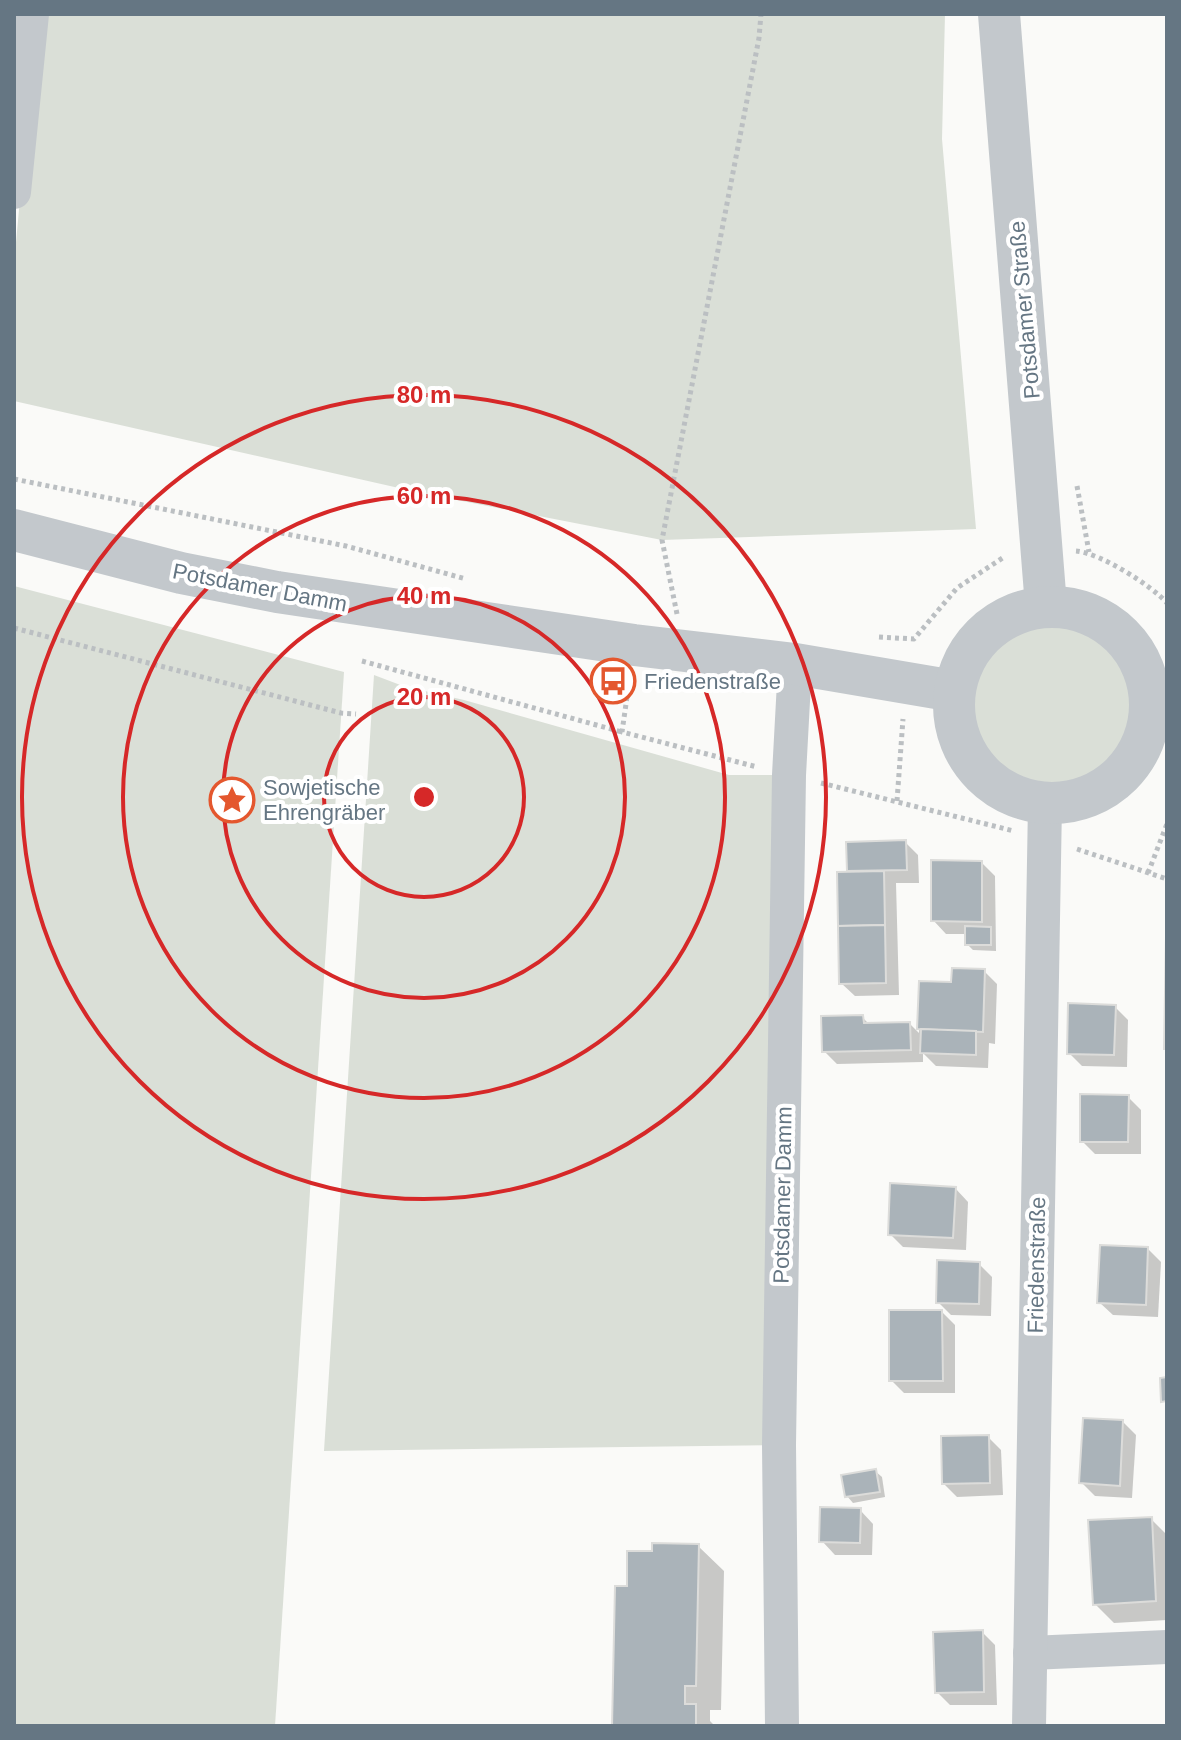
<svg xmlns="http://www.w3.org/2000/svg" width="1181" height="1740" viewBox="0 0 1181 1740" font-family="Arial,sans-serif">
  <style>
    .green { fill: #dadfd7 }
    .shadow { fill: #0003 }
    .building { fill: #aab3b9; stroke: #dcdcda; stroke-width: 2 }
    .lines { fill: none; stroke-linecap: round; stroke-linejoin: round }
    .path { stroke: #bbbfc2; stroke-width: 5; stroke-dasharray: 4 4; stroke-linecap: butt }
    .minor { stroke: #c3c8cc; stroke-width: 34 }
    .tertiary { stroke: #c3c8cc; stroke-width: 42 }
    .ring { fill: none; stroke: #d62828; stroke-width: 4 }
    .labels { text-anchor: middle; stroke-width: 8; stroke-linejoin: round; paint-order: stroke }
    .street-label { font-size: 22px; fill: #657683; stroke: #fff }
    .poi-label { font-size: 22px; fill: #657683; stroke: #fff; text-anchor: start }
    .centre { fill: #d62828; stroke: #fff; stroke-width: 4 }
    .ring-label { font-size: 24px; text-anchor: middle; font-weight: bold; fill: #d62828; stroke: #fff; stroke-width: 8; stroke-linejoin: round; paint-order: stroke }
  </style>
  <rect width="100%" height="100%" fill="#fafaf8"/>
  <g class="green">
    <path d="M37,14H945L942,139L976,529L662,540L421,493L14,401V264Z"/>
    <path d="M14,586L344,672L275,1726H14Z"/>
    <circle cx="1050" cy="703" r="82"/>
    <path d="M374,675L403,686L464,700L729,775H789L779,1445L324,1451Z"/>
  </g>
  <g class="shadow">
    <path d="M905,842L918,855L919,883H896L899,995L855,996L841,983L849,873L848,844Z"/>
    <path d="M982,863L995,876L996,951L973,950L967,944V934H946L933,920Z"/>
    <path d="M984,971L997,984L995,1044L989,1043L988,1068L936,1066L923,1053V1062L837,1064L824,1051L862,1017L869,1024H910L919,1033L921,983L953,984Z"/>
    <path d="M1115,1007L1128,1020L1127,1067L1082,1066L1069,1053Z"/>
    <path d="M1128,1097L1141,1110V1154H1095L1082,1141Z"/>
    <path d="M955,1188L968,1202L966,1250L903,1247L890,1234Z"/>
    <path d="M1148,1249L1161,1262L1158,1317L1113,1315L1099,1302Z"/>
    <path d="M979,1264L992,1277L991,1316L951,1315L938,1302Z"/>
    <path d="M942,1312L955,1325V1393H904L891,1380Z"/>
    <path d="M1123,1422L1136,1435L1132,1498L1095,1496L1081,1482Z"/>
    <path d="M988,1437L1001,1450L1003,1495L957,1497L944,1484Z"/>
    <path d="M875,1471L882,1477L885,1497L853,1503L847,1496Z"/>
    <path d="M860,1510L873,1524L872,1555H835L822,1541Z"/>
    <path d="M1151,1519L1167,1535V1620L1114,1623L1095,1604Z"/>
    <path d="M698,1546L724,1571L721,1710H710V1721L715,1726H614L629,1588L654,1553Z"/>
    <path d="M982,1632L995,1645L997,1705H950L937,1692Z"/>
  </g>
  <g class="building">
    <path d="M906,840L907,870L847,871L846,842Z"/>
    <path d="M931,860L982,861V922L931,921Z"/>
    <path d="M884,871L885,925L838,926L837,872Z"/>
    <path d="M885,925L886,983L839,984L838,926Z"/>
    <path d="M965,926L991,927V945H965Z"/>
    <path d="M1166,936H1167V1049H1164Z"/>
    <path d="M952,968L985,969L983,1032L917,1029L919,981L951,982Z"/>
    <path d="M1068,1003L1116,1005L1114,1055L1067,1054Z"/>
    <path d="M863,1015L864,1023L910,1022L911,1050L822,1052L821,1016Z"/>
    <path d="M921,1029L976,1031V1055L920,1053Z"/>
    <path d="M1080,1094L1129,1095L1128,1142H1080Z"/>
    <path d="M890,1183L956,1187L953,1238L888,1235Z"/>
    <path d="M1100,1245L1148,1247L1146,1305L1097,1303Z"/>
    <path d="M937,1260L980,1262L979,1304L936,1303Z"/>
    <path d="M889,1310H942L943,1381H889Z"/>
    <path d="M1167,1377V1401L1161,1402L1160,1378Z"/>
    <path d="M1083,1418L1123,1420L1120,1486L1079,1483Z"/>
    <path d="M989,1435L990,1483L942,1484L941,1436Z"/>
    <path d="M876,1469L880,1492L845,1497L841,1475Z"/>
    <path d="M820,1507L861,1508L860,1543L819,1542Z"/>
    <path d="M1152,1517L1156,1601L1093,1605L1088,1520Z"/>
    <path d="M652,1543L699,1544L696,1686H685V1704H696V1726H612L615,1586H627V1551H652Z"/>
    <path d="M983,1630L984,1692L935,1693L933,1632Z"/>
  </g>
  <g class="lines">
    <g class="path">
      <path d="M14,479L346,546L466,579"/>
      <path d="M1077,486L1089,552"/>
      <path d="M1076,551C1100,553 1151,585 1167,603"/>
      <path d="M677,614L662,540L759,38L761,14"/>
      <path d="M14,628L341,713L356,714"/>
      <path d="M879,637L914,639L957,588L1004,557"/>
      <path d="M362,661L622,732"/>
      <path d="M627,697L622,732L757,767"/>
      <path d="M821,783L1014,831"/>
      <path d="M897,801L903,719"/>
      <path d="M1077,849L1167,879"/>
      <path d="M1148,873L1167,824"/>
    </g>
    <g class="minor">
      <path d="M14,192L32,14"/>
      <path d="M1030,1653L1167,1647"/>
      <path d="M782,1726L779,1445L789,775L795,664"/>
      <path d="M1029,1726L1045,804"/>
    </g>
    <g class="tertiary">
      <path d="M999,14L1046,606"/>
      <path d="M14,530L181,573L277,592L634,645L795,664L954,691"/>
      <circle cx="1052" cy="705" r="98"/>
    </g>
  </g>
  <g class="ring">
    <circle cx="424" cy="797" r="100"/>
    <circle cx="424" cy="797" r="201"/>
    <circle cx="424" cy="797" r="301"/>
    <circle cx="424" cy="797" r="402"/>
  </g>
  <defs>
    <g id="bus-ring" transform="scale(2.3)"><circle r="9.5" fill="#fff" stroke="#e4572e" stroke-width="1.5"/><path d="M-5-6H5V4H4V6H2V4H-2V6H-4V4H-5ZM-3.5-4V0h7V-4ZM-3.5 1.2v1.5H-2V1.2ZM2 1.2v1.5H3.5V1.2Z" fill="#e4572e"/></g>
    <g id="sight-ring" transform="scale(2.3)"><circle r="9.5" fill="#fff" stroke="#e4572e" stroke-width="1.5"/><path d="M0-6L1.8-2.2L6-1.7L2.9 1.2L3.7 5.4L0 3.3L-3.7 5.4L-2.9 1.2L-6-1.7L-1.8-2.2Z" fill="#e4572e"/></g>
  </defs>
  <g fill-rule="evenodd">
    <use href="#bus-ring" x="613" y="681"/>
    <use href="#sight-ring" x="232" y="800"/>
  </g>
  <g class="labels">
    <g class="street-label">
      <text transform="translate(1024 310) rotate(-95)" y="8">Potsdamer Straße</text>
      <text transform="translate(260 587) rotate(11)" y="8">Potsdamer Damm</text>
      <text transform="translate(782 1195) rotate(-89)" y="8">Potsdamer Damm</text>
      <text transform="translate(1036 1265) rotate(-89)" y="8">Friedenstraße</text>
    </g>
    <g class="poi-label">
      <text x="644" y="689">Friedenstraße</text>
      <text x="263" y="795">Sowjetische<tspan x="263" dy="25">Ehrengräber</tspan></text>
    </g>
  </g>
  <circle cx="424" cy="797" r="12" class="centre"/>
  <g class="ring-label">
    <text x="424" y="403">80 m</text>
    <text x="424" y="504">60 m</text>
    <text x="424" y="604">40 m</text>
    <text x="424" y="705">20 m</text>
  </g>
  <rect width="1181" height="1740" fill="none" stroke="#657683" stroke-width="32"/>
</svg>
